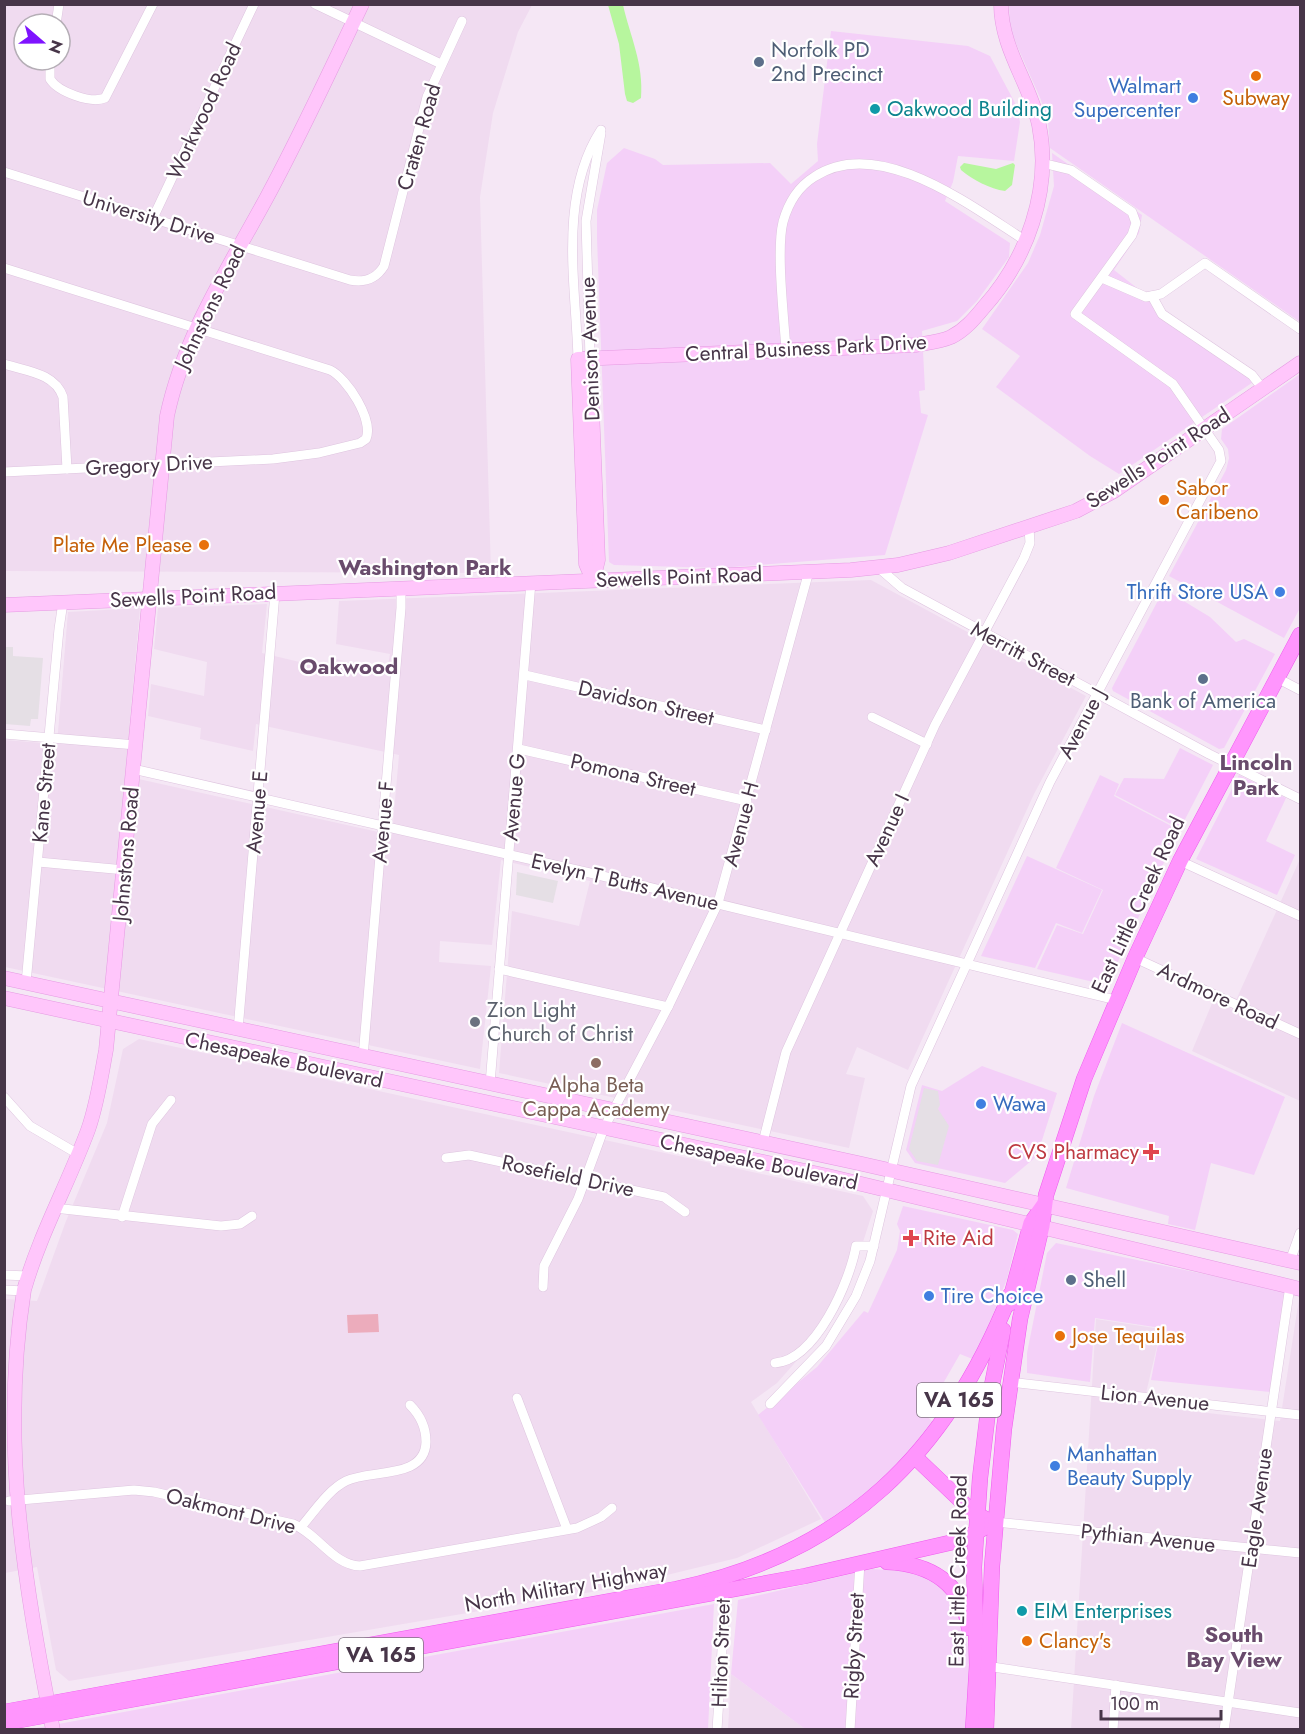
<svg xmlns="http://www.w3.org/2000/svg" width="1305" height="1734" viewBox="0 0 1305 1734" font-family="Jost,sans-serif">
  <style>
    .residential { fill: #f0dbf0; fill-rule: evenodd }
    .commercial { fill: #f4d0f8 }
    .green { fill: #ecacbc }
    .parking { fill: #e5dfe5 }
    .water { fill: #b7f69e }
    .lines { fill: none; stroke-linecap: round; stroke-linejoin: round }
    .street-casing { stroke: #dec5df; stroke-width: 10 }
    .secondary-casing { stroke: #e59be2; stroke-width: 15 }
    .primary-casing { stroke: #ee5ced; stroke-width: 16 }
    .street { stroke: #fff; stroke-width: 9 }
    .secondary { stroke: #ffc6fb; stroke-width: 14 }
    .primary { stroke: #ff95fd; stroke-width: 15 }
    .service-dot { fill: #5c6f8a; stroke: #fff; stroke-width: 2 }
    .food-dot { fill: #e8710a; stroke: #fff; stroke-width: 2 }
    .shop-dot { fill: #3f7fe0; stroke: #fff; stroke-width: 2 }
    .culture-dot { fill: #0f9aa8; stroke: #fff; stroke-width: 2 }
    .worship-dot { fill: #6b7280; stroke: #fff; stroke-width: 2 }
    .education-dot { fill: #8d6e63; stroke: #fff; stroke-width: 2 }
    .health-dot { fill: #e0444e; stroke: #fff; stroke-width: 2 }
    .labels { text-anchor: middle; stroke-width: 4.5; stroke-linejoin: round; paint-order: stroke }
    .shield { fill: #fff; stroke: #7e727f; stroke-width: 1.5 }
    .shield-label { font-size: 20px; font-weight: bold; fill: #473548 }
    .service-label { font-size: 21px; fill: #4e5e75; stroke: #fff; text-anchor: start }
    .shop-label { font-size: 21px; fill: #366cbe; stroke: #fff; text-anchor: start }
    .food-label { font-size: 21px; fill: #c56008; stroke: #fff; text-anchor: start }
    .culture-label { font-size: 21px; fill: #0d838f; stroke: #fff; text-anchor: start }
    .street-label { font-size: 21px; fill: #473548; stroke: #fff }
    .worship-label { font-size: 21px; fill: #5b616d; stroke: #fff; text-anchor: start }
    .education-label { font-size: 21px; fill: #785e54; stroke: #fff }
    .health-label { font-size: 21px; fill: #be3a42; stroke: #fff; text-anchor: end }
    .neighbourhood-label { font-size: 22px; font-weight: bold; fill: #694b6c; stroke: #fff }
  </style>
  <rect width="100%" height="100%" fill="#f5e7f5"/>
  <g class="residential">
    <path d="M5,5H532L518,32L493,113L480,197L491,573L5,571ZM24,24H60V60H24Z"/>
    <path d="M871,580L1086,696L1034,794L908,1070L857,1047L846,1074L865,1078L849,1148L499,1073L512,911L579,926L590,881L501,860L492,945L440,941L439,962L491,966L480,1069L5,967V740L57,744L68,612L140,608L125,776L392,835L399,755L256,724L253,751L200,739L201,728L148,716L151,684L204,696L207,662L154,649L158,608L267,604L262,653L333,670L335,659L387,671L390,654L336,644L339,601Z"/>
    <path d="M1300,859V1101L1192,1051L1213,1001L1232,1009Z"/>
    <path d="M139,1039L863,1196L873,1211L852,1276L824,1330L777,1383L751,1402L821,1519L737,1558L609,1589L69,1681L56,1670L37,1567L5,1573V1299L37,1301L66,1221L107,1123L123,1049Z"/>
    <path d="M1299,1299L1300,1729L1071,1730L1096,1319L1161,1329L1143,1406L1280,1421Z"/>
    <path d="M731,1674L805,1729L728,1730Z"/>
  </g>
  <g class="commercial">
    <path d="M1009,5H1300V322L1050,148L1048,122L1041,100L1010,30Z"/>
    <path d="M831,31L968,46L990,56L1015,103L1020,122L1014,161L958,156L953,182L945,201L1010,243L1009,257L977,301L957,321L922,331L925,390L919,391L921,413L928,415L885,555L719,568L614,565L609,562L597,238V210L607,163L624,148L655,159L663,165L770,163L791,184L818,161L817,144Z"/>
    <path d="M1052,153L1142,215L1139,233L1114,270L1182,323L1259,378L1119,474L1090,456L996,387L1020,356L982,329L1028,263L1040,235L1054,186Z"/>
    <path d="M1300,374V608L1284,638L1169,576L1226,470L1229,458L1228,449L1221,439L1222,429Z"/>
    <path d="M1164,589L1210,617L1236,642L1244,639L1275,654L1224,748L1219,749L1113,691L1112,688Z"/>
    <path d="M1180,748L1213,765L1180,829L1115,795L1124,778L1164,779Z"/>
    <path d="M1100,775L1119,784L1114,796L1179,830L1107,985L1037,969L1057,925L1083,934L1103,890L1056,868Z"/>
    <path d="M1239,775L1286,798L1266,841L1295,855L1277,895L1196,859Z"/>
    <path d="M1027,856L1102,890L1082,933L1056,923L1035,968L981,956Z"/>
    <path d="M1122,1023L1285,1097L1254,1175L1211,1163L1195,1230L1168,1224L1169,1216L1066,1188L1094,1096Z"/>
    <path d="M982,1066L1057,1093L1037,1156L1005,1183L915,1163L906,1150L922,1085L942,1091Z"/>
    <path d="M903,1206L1013,1230L1018,1234L1007,1279L975,1360L960,1354L925,1415L936,1424L886,1479L828,1527L758,1415L817,1367L864,1311L868,1313L897,1250L900,1231L897,1224Z"/>
    <path d="M1056,1243L1285,1291L1270,1392L1151,1380L1161,1328L1095,1318L1090,1382L1027,1373V1353L1047,1253Z"/>
    <path d="M872,1569L917,1572L941,1582L962,1618L969,1652L968,1729H805L731,1674L738,1600Z"/>
    <path d="M714,1604L708,1729H31Z"/>
  </g>
  <path class="green" d="M378,1314L379,1332L348,1333L347,1315Z"/>
  <g class="parking">
    <path d="M4,647H13V656L43,658L38,719H31L30,726L5,724Z"/>
    <path d="M517,872L558,881L553,903L516,895Z"/>
    <path d="M924,1088L938,1091L940,1105L938,1109L949,1126L938,1165L917,1161L909,1149Z"/>
  </g>
  <g class="water">
    <path d="M608,5H623C630,36 644,64 641,98L633,103L627,101L625,94L619,44Z"/>
    <path d="M964,163L996,169L1013,163L1015,165L1012,185L1005,191C990,189 973,180 961,170L960,167Z"/>
  </g>
  <g class="lines">
    <g class="street-casing">
      <g id="street">
        <path d="M315,4L441,64"/>
        <path d="M56,24L59,4"/>
        <path d="M50,60V79C58,92 91,104 105,98L153,4"/>
        <path d="M4,172L350,280C365,283 376,279 384,266L427,97L462,21"/>
        <path d="M153,218L254,4"/>
        <path d="M4,268L330,370C347,378 374,420 366,439L360,443L319,453L273,459L4,472"/>
        <path d="M1102,278L1146,297L1161,294L1205,263L1300,329"/>
        <path d="M1152,296L1162,314L1252,375L1263,389"/>
        <path d="M786,350C784,318 776,250 783,222C788,204 798,187 814,177C879,134 972,207 1026,241"/>
        <path d="M590,358L586,221L601,133"/>
        <path d="M578,359C576,285 558,196 601,130"/>
        <path d="M4,364C26,371 55,373 63,397L67,469"/>
        <path d="M879,568L902,588L1209,754L1300,799"/>
        <path d="M525,675L766,730"/>
        <path d="M1277,678L1300,690"/>
        <path d="M872,717L927,744"/>
        <path d="M4,734L136,745"/>
        <path d="M519,749L747,801"/>
        <path d="M133,769L590,873L1116,1000"/>
        <path d="M1180,861L1300,916"/>
        <path d="M38,862L125,870"/>
        <path d="M1135,958L1300,1034"/>
        <path d="M499,969L668,1007"/>
        <path d="M26,983L59,629L63,602"/>
        <path d="M238,1030L275,593"/>
        <path d="M363,1057L401,608V593L396,588"/>
        <path d="M490,1084L531,582"/>
        <path d="M4,1097L30,1126L78,1154"/>
        <path d="M763,1142L786,1052L935,725L1024,558L1030,543L1029,528"/>
        <path d="M446,1158L469,1155L664,1197L685,1212"/>
        <path d="M54,1208L221,1226L240,1224L252,1216"/>
        <path d="M122,1217L152,1124L171,1100"/>
        <path d="M1290,1261L1300,1233"/>
        <path d="M4,1275L28,1276"/>
        <path d="M543,1287L544,1266L578,1199L604,1128L668,1007L718,903L809,571"/>
        <path d="M4,1290L24,1291"/>
        <path d="M775,1363C816,1360 850,1281 856,1246H874"/>
        <path d="M1009,1382L1300,1415"/>
        <path d="M517,1398L567,1529"/>
        <path d="M770,1404L826,1346L856,1296L870,1261L911,1086L1050,782L1221,461L1219,450L1173,384L1075,314L1132,235L1136,223L1132,212L1071,170L1042,163"/>
        <path d="M9,1501L134,1490L154,1492L293,1524C318,1534 333,1565 360,1566L577,1528L601,1517L612,1508"/>
        <path d="M995,1522L1300,1553"/>
        <path d="M301,1527C314,1512 328,1490 346,1481C370,1469 425,1480 426,1442C426,1427 420,1415 410,1405"/>
        <path d="M986,1666L1300,1713"/>
        <path d="M717,1730L724,1618L723,1588"/>
        <path d="M850,1730L860,1562"/>
        <path d="M1113,1730L1116,1685"/>
        <path d="M1224,1730L1290,1286"/>
      </g>
    </g>
    <g class="secondary-casing">
      <g id="secondary">
        <path d="M590,358L598,560L593,580"/>
        <path d="M593,580L586,564L578,359L915,345C927,343 940,342 951,337C965,330 974,319 984,307C1027,259 1052,190 1039,125C1030,83 1001,49 1001,4"/>
        <path d="M4,605L851,570L898,565L949,553L1076,511L1114,491L1300,363"/>
        <path d="M4,978L858,1163L1300,1263"/>
        <path d="M4,998L828,1176L1300,1289"/>
        <path d="M53,1730C24,1581 0,1441 24,1290C40,1234 68,1184 88,1130C97,1105 101,1077 106,1050L167,416C184,336 228,269 267,197C301,134 331,69 362,4"/>
      </g>
    </g>
    <g class="primary-casing">
      <g id="primary">
        <path d="M1009,1304L1031,1223L1043,1206"/>
        <path d="M915,1457L977,1516L984,1518"/>
        <path d="M887,1562C930,1564 962,1582 969,1628"/>
        <path d="M4,1712L676,1589C845,1554 947,1453 1010,1295"/>
        <path d="M4,1723L805,1576L962,1540L995,1522"/>
        <path d="M973,1730L977,1665L974,1567L980,1478L990,1395L1003,1330"/>
        <path d="M986,1730L992,1566L1004,1429L1020,1319L1042,1226L1046,1195L1084,1079L1135,958L1180,861L1300,635"/>
      </g>
    </g>
    <use href="#street" class="street"/>
    <use href="#secondary" class="secondary"/>
    <use href="#primary" class="primary"/>
  </g>
  <g class="service-dot">
    <circle cx="759" cy="62" r="6"/>
    <circle cx="1203" cy="679" r="6"/>
    <circle cx="1071" cy="1280" r="6"/>
  </g>
  <g class="food-dot">
    <circle cx="1256" cy="76" r="6"/>
    <circle cx="1164" cy="500" r="6"/>
    <circle cx="204" cy="545" r="6"/>
    <circle cx="1060" cy="1336" r="6"/>
    <circle cx="1027" cy="1641" r="6"/>
  </g>
  <g class="shop-dot">
    <circle cx="1193" cy="98" r="6"/>
    <circle cx="1280" cy="592" r="6"/>
    <circle cx="981" cy="1104" r="6"/>
    <circle cx="929" cy="1296" r="6"/>
    <circle cx="1055" cy="1466" r="6"/>
  </g>
  <g class="culture-dot">
    <circle cx="875" cy="109" r="6"/>
    <circle cx="1022" cy="1611" r="6"/>
  </g>
  <circle class="worship-dot" cx="475" cy="1022" r="6"/>
  <circle class="education-dot" cx="596" cy="1063" r="6"/>
  <g class="health-dot">
    <path d="M1148 1143h6v6h6v6h-6v6h-6v-6h-6v-6h6z"/>
    <path d="M908 1229h6v6h6v6h-6v6h-6v-6h-6v-6h6z"/>
  </g>
  <g class="labels">
    <g class="shield">
      <rect x="917" y="1383" width="84" height="34" rx="4.5"/>
      <rect x="339" y="1638" width="84" height="34" rx="4.5"/>
    </g>
    <g class="shield-label">
      <text x="959" y="1407">VA 165</text>
      <text x="381" y="1662">VA 165</text>
    </g>
    <g class="service-label">
      <text x="771" y="57">Norfolk PD<tspan x="771" dy="24">2nd Precinct</tspan></text>
      <text x="1203" y="708" text-anchor="middle">Bank of America</text>
      <text x="1083" y="1287">Shell</text>
    </g>
    <g class="shop-label">
      <text x="1181" y="93" text-anchor="end">Walmart<tspan x="1181" dy="24">Supercenter</tspan></text>
      <text x="1268" y="599" text-anchor="end">Thrift Store USA</text>
      <text x="993" y="1111">Wawa</text>
      <text x="941" y="1303">Tire Choice</text>
      <text x="1067" y="1461">Manhattan<tspan x="1067" dy="24">Beauty Supply</tspan></text>
    </g>
    <g class="food-label">
      <text x="1256" y="105" text-anchor="middle">Subway</text>
      <text x="1176" y="495">Sabor<tspan x="1176" dy="24">Caribeno</tspan></text>
      <text x="192" y="552" text-anchor="end">Plate Me Please</text>
      <text x="1072" y="1343">Jose Tequilas</text>
      <text x="1039" y="1648">Clancy's</text>
    </g>
    <g class="culture-label">
      <text x="887" y="116">Oakwood Building</text>
      <text x="1034" y="1618">EIM Enterprises</text>
    </g>
    <g class="street-label">
      <text transform="translate(204 111) rotate(-65)" y="7">Workwood Road</text>
      <text transform="translate(419 137) rotate(-74)" y="7">Craten Road</text>
      <text transform="translate(149 217) rotate(17)" y="7">University Drive</text>
      <text transform="translate(210 307) rotate(-64)" y="7">Johnstons Road</text>
      <text transform="translate(806 348) rotate(-3)" y="7">Central Business Park Drive</text>
      <text transform="translate(590 349) rotate(-92)" y="7">Denison Avenue</text>
      <text transform="translate(1158 458) rotate(-33)" y="7">Sewells Point Road</text>
      <text transform="translate(149 465) rotate(-3)" y="7">Gregory Drive</text>
      <text transform="translate(679 577) rotate(-2)" y="7">Sewells Point Road</text>
      <text transform="translate(193 596) rotate(-3)" y="7">Sewells Point Road</text>
      <text transform="translate(1023 654) rotate(28)" y="7">Merritt Street</text>
      <text transform="translate(646 703) rotate(13)" y="7">Davidson Street</text>
      <text transform="translate(1082 723) rotate(-62)" y="7">Avenue J</text>
      <text transform="translate(633 775) rotate(13)" y="7">Pomona Street</text>
      <text transform="translate(44 793) rotate(-85)" y="7">Kane Street</text>
      <text transform="translate(514 797) rotate(-85)" y="7">Avenue G</text>
      <text transform="translate(257 812) rotate(-85)" y="7">Avenue E</text>
      <text transform="translate(383 822) rotate(-85)" y="7">Avenue F</text>
      <text transform="translate(741 824) rotate(-75)" y="7">Avenue H</text>
      <text transform="translate(887 830) rotate(-65)" y="7">Avenue I</text>
      <text transform="translate(126 854) rotate(-85)" y="7">Johnstons Road</text>
      <text transform="translate(625 882) rotate(13)" y="7">Evelyn T Butts Avenue</text>
      <text transform="translate(1138 905) rotate(-65)" y="7">East Little Creek Road</text>
      <text transform="translate(1218 996) rotate(25)" y="7">Ardmore Road</text>
      <text transform="translate(284 1060) rotate(12)" y="7">Chesapeake Boulevard</text>
      <text transform="translate(759 1162) rotate(12)" y="7">Chesapeake Boulevard</text>
      <text transform="translate(568 1176) rotate(12)" y="7">Rosefield Drive</text>
      <text transform="translate(1155 1398) rotate(6)" y="7">Lion Avenue</text>
      <text transform="translate(1257 1508) rotate(-82)" y="7">Eagle Avenue</text>
      <text transform="translate(231 1511) rotate(14)" y="7">Oakmont Drive</text>
      <text transform="translate(1148 1538) rotate(6)" y="7">Pythian Avenue</text>
      <text transform="translate(958 1571) rotate(-89)" y="7">East Little Creek Road</text>
      <text transform="translate(566 1587) rotate(-10)" y="7">North Military Highway</text>
      <text transform="translate(854 1646) rotate(-87)" y="7">Rigby Street</text>
      <text transform="translate(721 1653) rotate(-88)" y="7">Hilton Street</text>
    </g>
    <g class="worship-label">
      <text x="487" y="1017">Zion Light<tspan x="487" dy="24">Church of Christ</tspan></text>
    </g>
    <g class="education-label">
      <text x="596" y="1092">Alpha Beta<tspan x="596" dy="24">Cappa Academy</tspan></text>
    </g>
    <g class="health-label">
      <text x="1139" y="1159">CVS Pharmacy</text>
      <text x="923" y="1245" text-anchor="start">Rite Aid</text>
    </g>
    <g class="neighbourhood-label">
      <text x="425" y="575">Washington Park</text>
      <text x="349" y="674">Oakwood</text>
      <text x="1256" y="770">Lincoln<tspan x="1256" dy="25">Park</tspan></text>
      <text x="1234" y="1642">South<tspan x="1234" dy="25">Bay View</tspan></text>
    </g>
  </g>
  <rect width="1305" height="1734" fill="none" stroke="#473548" stroke-width="12"/>
  <g transform="translate(42 42) rotate(110)"><circle r="28" fill="#ffffff" stroke="#b5aeb6" stroke-width="1.5"/>
  <path d="M0-4.5L10 22L0 15L-10 22Z" fill="#7f13ff"/>
  <text y="-9" font-size="16" font-weight="bold" text-anchor="middle" fill="#473548">N</text>
  </g>
  <path d="M1101 1710v9h120v-9" fill="none" stroke="#473548" stroke-width="3"/>
  <text x="1110" y="1710" font-size="18" fill="#473548" stroke="#ffffff" stroke-width="4.5" paint-order="stroke">100 m</text>
</svg>
